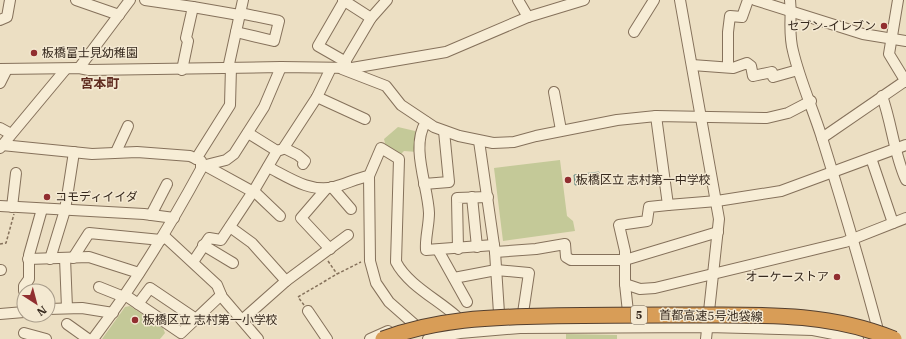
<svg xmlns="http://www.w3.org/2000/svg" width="906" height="339" viewBox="0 0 906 339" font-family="'IBM Plex Serif','Noto Sans JP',serif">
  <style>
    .green { fill: #c4c998 }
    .water { fill: #a5bfb7; stroke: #6c8c84 }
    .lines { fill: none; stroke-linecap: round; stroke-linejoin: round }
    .minor-casing { stroke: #85715b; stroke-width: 12 }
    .path { stroke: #85715b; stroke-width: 1.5; stroke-dasharray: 3 2; stroke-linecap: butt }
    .minor { stroke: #f7edd6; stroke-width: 10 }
    .highway-bridge-casing { stroke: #533f2f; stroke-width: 17; stroke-linecap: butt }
    .highway-bridge { stroke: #d89d57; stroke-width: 15 }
    .poi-dot { fill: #912e30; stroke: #f4e9d2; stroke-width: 1.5 }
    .labels { text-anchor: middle; stroke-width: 3; stroke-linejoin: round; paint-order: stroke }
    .shield { fill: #f4e9d2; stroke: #6f6354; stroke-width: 1 }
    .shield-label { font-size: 11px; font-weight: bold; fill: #36291e }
    .poi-label { font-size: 12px; fill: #36291e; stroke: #f4e9d2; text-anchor: start }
    .street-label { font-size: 12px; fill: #36291e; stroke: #f4e9d2 }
    .neighbourhood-label { font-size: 13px; font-weight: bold; fill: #602c20; stroke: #f4e9d2 }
  </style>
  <rect width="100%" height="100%" fill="#ecdfc3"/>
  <g class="green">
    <path d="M398,127L415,131L417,152L404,151L399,156L386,148L384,139Z"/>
    <path d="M560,160L567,216L573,221L575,231L503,241L494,168Z"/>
    <path d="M130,306L163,328L165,333L160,339H102L125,307Z"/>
    <path d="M566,334L617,335V339H566Z"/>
  </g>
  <path class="water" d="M599,172L600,182L575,185L574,175Z"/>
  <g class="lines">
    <g class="minor-casing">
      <g id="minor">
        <path d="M76,0L119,15"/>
        <path d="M145,0L193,7L186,38L188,41L182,70"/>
        <path d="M343,0L371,18"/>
        <path d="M518,0L528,17"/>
        <path d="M680,0L719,219L706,339"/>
        <path d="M755,0L863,34L906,41"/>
        <path d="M790,0C792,18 788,32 793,51C800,81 813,109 822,138C842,202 861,266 878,330"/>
        <path d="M898,0L889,54L906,82"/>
        <path d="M344,1L318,46L346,62"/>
        <path d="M193,7L239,15"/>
        <path d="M0,20L7,17L10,0"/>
        <path d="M236,32L274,41L279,21L240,13"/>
        <path d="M634,32L654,0"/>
        <path d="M692,65L733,68L747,63L751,66L753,76L772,72L773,77L798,70"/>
        <path d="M342,67L371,18L387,0"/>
        <path d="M728,67V32L730,16L742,17L748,0"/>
        <path d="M79,68L130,0"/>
        <path d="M0,69L79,68L89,70L281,67L352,68L446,52L528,17L584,0"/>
        <path d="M342,69L386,86L401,105L434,127L459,136L493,143L514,142L536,136L617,120L656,116L767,118L788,113L811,101"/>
        <path d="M0,83L7,69"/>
        <path d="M554,92L561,130"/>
        <path d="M882,96C892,124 894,154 906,180"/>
        <path d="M317,97L365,119"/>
        <path d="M656,116L668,205L649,207L647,221L619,225L625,251V284L640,289L655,288L845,242L906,218"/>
        <path d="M426,122C410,146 428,186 429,213C429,226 425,238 426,250L494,245"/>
        <path d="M0,128L11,134"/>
        <path d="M248,133L277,151"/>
        <path d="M822,138L905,81"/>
        <path d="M479,141L495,252L499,313"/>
        <path d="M2,145L92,154L137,152L190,156L201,161V169C169,228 134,285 93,339"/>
        <path d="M0,148L65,70"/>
        <path d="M284,148L298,155L305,161L303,164"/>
        <path d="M116,152L128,126"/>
        <path d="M871,158L893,223"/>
        <path d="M196,159L230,105L231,67L229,64L243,0"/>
        <path d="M202,166L226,160L234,154L264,107L281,67"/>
        <path d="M206,166L257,194L280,216"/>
        <path d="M268,167C288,177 310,193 334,187C346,184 357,178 369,176"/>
        <path d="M424,184L449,182L444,131"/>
        <path d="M332,187L351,209"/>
        <path d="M326,189L301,218L330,249"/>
        <path d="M472,197L477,247"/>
        <path d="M668,205L717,201L781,191L906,145"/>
        <path d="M0,206L144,214L174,218"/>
        <path d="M12,207L16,173"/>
        <path d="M151,215L167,184"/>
        <path d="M230,227L252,243L286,281"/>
        <path d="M164,236L217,285L222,297L258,339"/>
        <path d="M203,245L233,263"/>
        <path d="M458,249L457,198L488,197"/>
        <path d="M438,250L467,302"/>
        <path d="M495,252L536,249L565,244L566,257L571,260H625L718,232"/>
        <path d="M65,258L67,308"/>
        <path d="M73,258L89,233L161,240"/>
        <path d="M28,259L89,257L139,273"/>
        <path d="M50,259L65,210L74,152"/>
        <path d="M193,262L209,238L221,240L256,187L277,151L283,149L317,97L331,68"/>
        <path d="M0,270H1"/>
        <path d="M454,278L496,270L529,273L523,313"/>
        <path d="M625,284L628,312"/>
        <path d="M99,287L124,297"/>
        <path d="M24,291V286L29,279V255L42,209"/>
        <path d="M125,295L181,333L221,295"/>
        <path d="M138,304L150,288L196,319"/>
        <path d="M48,309L82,308L113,313"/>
        <path d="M308,311L327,339"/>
        <path d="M0,314L24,312"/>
        <path d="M242,320L286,281L348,235"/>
        <path d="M67,324L88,339"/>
        <path d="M414,324L389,302L376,283L370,261L369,176L381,148L399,159L396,262C408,285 437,299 456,316"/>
        <path d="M24,333L46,339"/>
        <path d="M370,339L388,331"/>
        <path d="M428,339L460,333L520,328L708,327L813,330L858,339"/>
      </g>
    </g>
    <g class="path">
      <path d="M0,244L6,243L14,214"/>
      <path d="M328,261L337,274"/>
      <path d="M304,305L298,297L337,274L361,262"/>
    </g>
    <use href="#minor" class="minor"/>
    <g class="highway-bridge-casing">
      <path id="highway-bridge" d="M383,339C436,319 490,317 547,316C587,315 627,315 668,315C746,316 821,309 894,339"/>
    </g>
    <use href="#highway-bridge" class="highway-bridge"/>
  </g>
  <g class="poi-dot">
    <circle cx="884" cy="26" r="4"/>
    <circle cx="34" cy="53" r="4"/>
    <circle cx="568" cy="180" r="4"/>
    <circle cx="47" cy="197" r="4"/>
    <circle cx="837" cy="277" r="4"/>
    <circle cx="135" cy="320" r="4"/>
  </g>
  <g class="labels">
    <rect class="shield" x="631" y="306" width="16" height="18" rx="3"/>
    <g class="shield-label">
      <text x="639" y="319">5</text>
    </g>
    <g class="poi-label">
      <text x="876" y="30" text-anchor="end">セブン-イレブン</text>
      <text x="42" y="57">板橋富士見幼稚園</text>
      <text x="576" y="184">板橋区立 志村第一中学校</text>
      <text x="55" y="201">コモディイイダ</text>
      <text x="829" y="281" text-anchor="end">オーケーストア</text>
      <text x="143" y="324">板橋区立 志村第一小学校</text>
    </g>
    <g class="street-label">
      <text transform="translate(711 316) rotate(1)" y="4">首都高速5号池袋線</text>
    </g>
    <g class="neighbourhood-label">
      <text x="100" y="88">宮本町</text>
    </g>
  </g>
  <g transform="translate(36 303) rotate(144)"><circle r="19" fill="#f4e9d2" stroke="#a89c8a"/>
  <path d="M0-3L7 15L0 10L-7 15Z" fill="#912e30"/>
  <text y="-6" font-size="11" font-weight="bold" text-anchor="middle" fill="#36291e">N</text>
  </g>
</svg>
